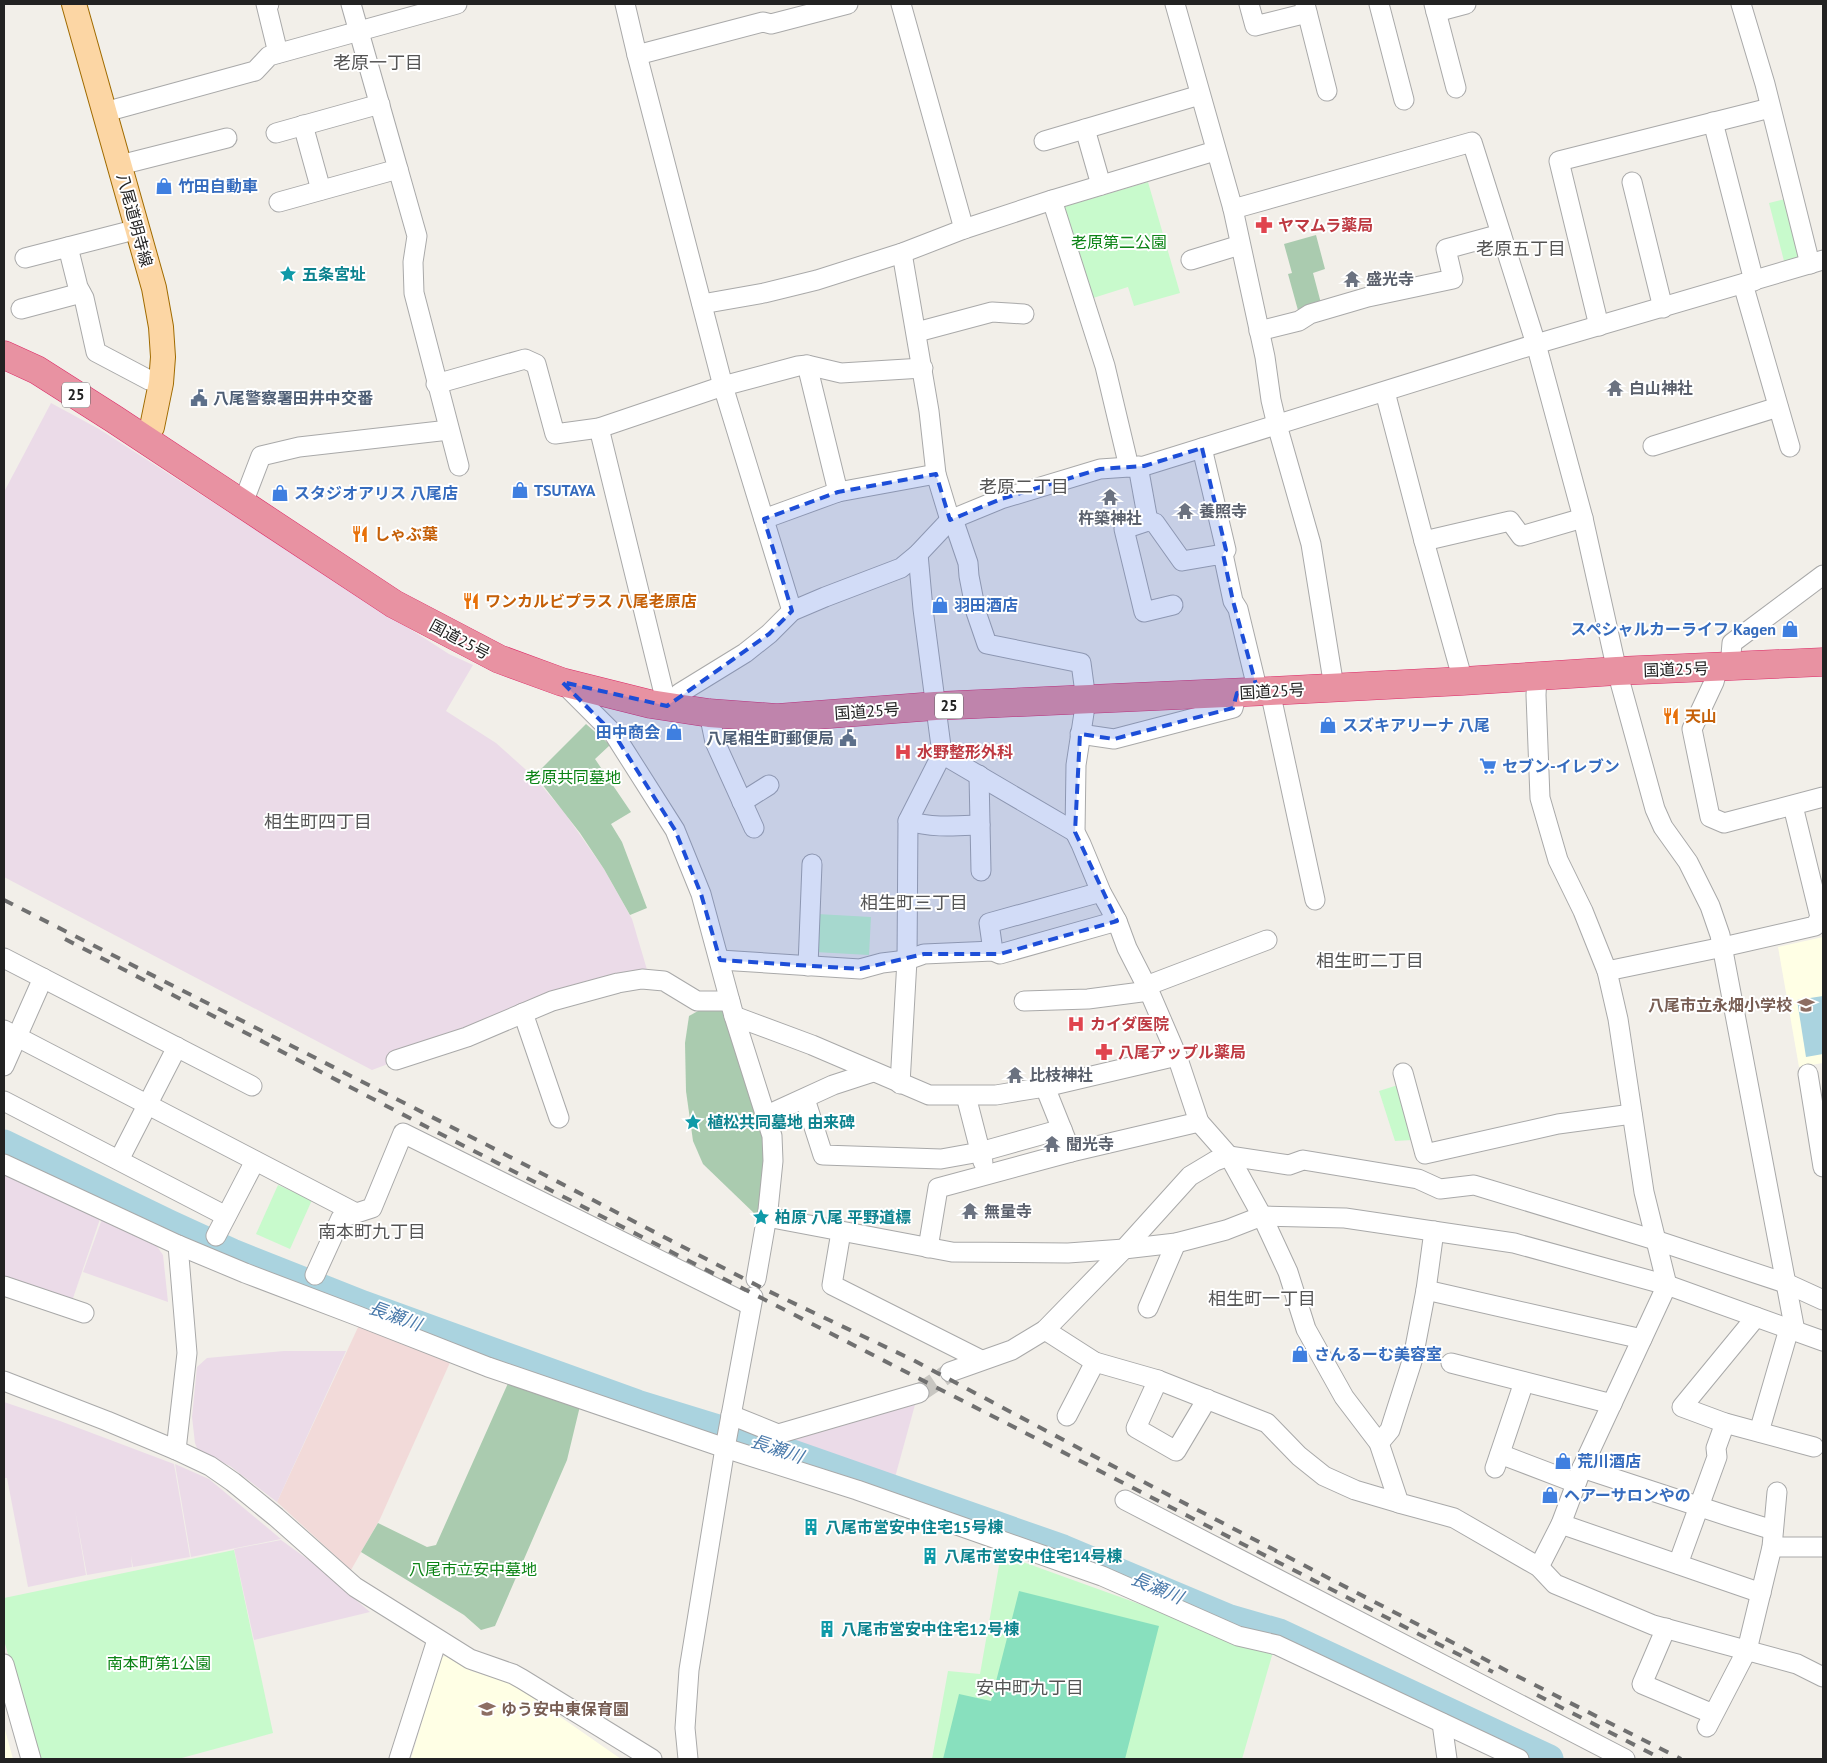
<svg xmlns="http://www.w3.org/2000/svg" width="1827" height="1763" viewBox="0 0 1827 1763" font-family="'PT Sans','Noto Sans JP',sans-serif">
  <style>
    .commercial { fill: #f2dad9 }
    .industrial { fill: #ebdbe8 }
    .education { fill: #ffffe5 }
    .cemetery { fill: #aacbaf }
    .park { fill: #c8facc }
    .pitch { fill: #88e0be }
    .water { fill: #aad3df }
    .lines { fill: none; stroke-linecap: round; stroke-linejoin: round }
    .river { stroke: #aad3df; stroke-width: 29 }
    .minor-tunnel { stroke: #c8c6c1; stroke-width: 19; stroke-dasharray: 19 9; stroke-linecap: butt }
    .minor-casing { stroke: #a9a9a9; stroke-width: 21 }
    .major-casing { stroke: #a06b00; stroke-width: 26 }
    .highway-casing { stroke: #dc2a67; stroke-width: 29 }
    .minor { stroke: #fff; stroke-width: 19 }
    .major { stroke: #fcd6a4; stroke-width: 24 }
    .highway { stroke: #e892a2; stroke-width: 28 }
    .rail { stroke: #707070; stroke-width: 4; stroke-dasharray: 10 10; stroke-linecap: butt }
    .marked { fill: #1d4ed8; fill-opacity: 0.2; stroke: #1d4ed8; stroke-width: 4; stroke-dasharray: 10 6; stroke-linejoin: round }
    .labels { text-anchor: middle; stroke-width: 4; stroke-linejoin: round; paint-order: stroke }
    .shield { fill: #fff; stroke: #646464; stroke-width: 1 }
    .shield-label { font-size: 15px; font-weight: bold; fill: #222 }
    .shop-label { font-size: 16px; font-weight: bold; fill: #366cbe; stroke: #fff; text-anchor: start }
    .street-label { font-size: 16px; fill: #222; stroke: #fff }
    .health-label { font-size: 16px; font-weight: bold; fill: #be3a42; stroke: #fff; text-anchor: start }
    .park-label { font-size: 16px; fill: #0c8416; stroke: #fff }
    .culture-label { font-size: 16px; font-weight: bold; fill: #0d838f; stroke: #fff; text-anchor: start }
    .worship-label { font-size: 16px; font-weight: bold; fill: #5b616d; stroke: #fff; text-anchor: start }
    .service-label { font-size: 16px; font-weight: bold; fill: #4e5e75; stroke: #fff; text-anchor: start }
    .food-label { font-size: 16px; font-weight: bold; fill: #c56008; stroke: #fff; text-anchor: start }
    .education-label { font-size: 16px; font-weight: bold; fill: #785e54; stroke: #fff; text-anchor: end }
    .neighbourhood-label { font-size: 18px; fill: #555; stroke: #fff }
    .water-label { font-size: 18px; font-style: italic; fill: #4a7aab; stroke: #fff }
  </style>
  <rect width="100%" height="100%" fill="#f2efe9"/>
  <path class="commercial" d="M360,1323L452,1358L380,1519L351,1570L277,1502Z"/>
  <g class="industrial">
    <path d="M51,403L99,429L449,654L473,665L446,711L496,743L534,777L564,812L604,869L632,919L648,973L465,1035L372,1070L4,877V492Z"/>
    <path d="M5,1172L101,1216L71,1304L4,1281Z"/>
    <path d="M102,1219L156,1245L163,1255L168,1302L83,1272Z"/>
    <path d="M284,1351H346L277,1502L230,1466L198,1451L195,1443L192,1417L197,1367L207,1358Z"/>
    <path d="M916,1401L894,1481L777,1443V1436Z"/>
    <path d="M4,1402L60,1421L174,1464L190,1557L133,1567L131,1556L132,1567L87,1575L75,1510L86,1575L28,1587L7,1478H4Z"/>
    <path d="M175,1464L209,1479L281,1539L191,1557Z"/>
    <path d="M281,1540L313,1563L370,1612L254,1640L234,1549Z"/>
  </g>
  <g class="education">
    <path d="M1823,937V1063L1799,1067L1778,947Z"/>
    <path d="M445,1656L471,1671L513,1684L621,1759H411L441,1658Z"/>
    <path d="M4,1726L13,1759H4Z"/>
  </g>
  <g class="cemetery">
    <path d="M1316,235L1325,269L1313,273L1322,307L1299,314L1288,274L1292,273L1284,244Z"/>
    <path d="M586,724L610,745L595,759L631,812L611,824L622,842L647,908L630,915L604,869L580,833L535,775Z"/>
    <path d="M724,1010L763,1130L765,1163L764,1191L757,1216L703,1164L693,1141L686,1091L685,1043L689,1016L698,1011Z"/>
    <path d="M509,1381L580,1406L567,1460L495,1626L481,1630L464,1615L361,1552L378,1523L427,1547L436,1545Z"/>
  </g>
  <g class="park">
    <path d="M1148,182L1180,293L1134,306L1128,287L1090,299L1063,207Z"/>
    <path d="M1785,199L1801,257L1784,261L1769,203Z"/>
    <path d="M817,914L871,917L869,955L815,952Z"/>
    <path d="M1398,1085L1412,1140L1395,1141L1379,1091Z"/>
    <path d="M278,1185L312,1200L290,1249L256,1234Z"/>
    <path d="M234,1550L273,1733L178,1759H37L4,1640V1598Z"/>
    <path d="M1001,1554L1273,1652L1242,1759H932L948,1671L980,1674Z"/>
  </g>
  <path class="pitch" d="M1019,1591L1159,1626L1125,1759H943L959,1694L991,1701Z"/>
  <path class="water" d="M1823,996V1054L1806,1057L1797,1000Z"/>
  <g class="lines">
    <path class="river" d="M4,1144L169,1224L232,1253L363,1305L637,1404L738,1435L1063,1549L1230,1619L1279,1633L1549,1759"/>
    <path class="minor-tunnel" d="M919,1393L950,1372"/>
    <g class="minor-casing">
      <g id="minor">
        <path d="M269,4H266L278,53"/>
        <path d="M625,4L637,55L723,386L792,611"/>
        <path d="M901,4L964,229"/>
        <path d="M1175,4L1233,209L1265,357L1271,400L1277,425L1311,544L1334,687"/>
        <path d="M1249,4L1255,26L1307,13"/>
        <path d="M1305,4L1327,91"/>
        <path d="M1379,4L1404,100"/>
        <path d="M1434,4L1456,88"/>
        <path d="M1741,4L1765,84L1810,264"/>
        <path d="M1436,12L1466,4"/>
        <path d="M637,55L763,22L771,24L848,4"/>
        <path d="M105,112L255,71L269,56L457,4"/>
        <path d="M1713,122L1754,281"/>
        <path d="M303,125L321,190"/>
        <path d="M1085,129L1101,185"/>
        <path d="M276,133L380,104"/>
        <path d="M1044,141L1200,95"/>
        <path d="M120,165L227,138"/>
        <path d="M398,169L417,236L413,262L414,293L459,466"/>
        <path d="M1632,182L1663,308"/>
        <path d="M1052,200L1105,366L1129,467"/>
        <path d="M279,202L398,169L351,4"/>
        <path d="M1233,209L1472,142L1536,344L1583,518L1617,671L1655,809L1663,827L1688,862L1710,906L1720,935L1795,1331"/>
        <path d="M68,247L78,287L84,298L96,352L149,380L161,383"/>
        <path d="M902,253L929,411L936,474L950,520"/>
        <path d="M25,258L138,229"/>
        <path d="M1191,260L1240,245"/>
        <path d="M1743,284L1790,447"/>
        <path d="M702,304L764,293L817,280L902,253L964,229L1052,200L1215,151"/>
        <path d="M21,309L81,293"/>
        <path d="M1599,326L1559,161L1770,108"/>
        <path d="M1259,331L1299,321L1310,314L1368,297L1453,279L1446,249L1501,234"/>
        <path d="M917,332L992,312L1024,314"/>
        <path d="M807,365L838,492"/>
        <path d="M436,384L525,359L536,364L555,434L599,428L723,386L798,366L807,365L841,373L923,368"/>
        <path d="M1385,392L1424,541L1463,681"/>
        <path d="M599,428L667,706"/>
        <path d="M1653,446L1778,407"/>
        <path d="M1202,448L1226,550L1223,554"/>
        <path d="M1138,466L1148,521"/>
        <path d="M243,503L261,456L299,447L449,430"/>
        <path d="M764,519L838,492L936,474"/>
        <path d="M953,519L968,563L969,576L976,612L987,644L1081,663L1086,700L1076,765L1075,832L1081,844L1101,892L1117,921L1127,948L1149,991L1177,1056L1199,1122L1229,1156L1262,1216L1288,1272L1306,1329L1344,1397L1379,1443L1399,1503L1454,1518L1539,1567L1555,1584L1653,1625L1797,1664L1823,1677"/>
        <path d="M1424,541L1510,521L1521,536L1583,518"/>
        <path d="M1173,605L1144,612L1124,529L1148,521L1155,523L1182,561L1223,554L1233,601L1238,609L1258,692"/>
        <path d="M1718,667L1714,682L1692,729L1710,817L1724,823L1823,797"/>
        <path d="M1730,667L1732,643L1823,575"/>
        <path d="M1537,676L1536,695L1540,798L1558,860L1583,911L1607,971L1618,1019L1644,1192L1667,1285L1582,1468L1561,1524L1539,1567"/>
        <path d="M563,683L614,734L675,830L701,894L734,1016L772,1136L773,1161L768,1210L756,1279"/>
        <path d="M1270,691L1315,900"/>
        <path d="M667,706L680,693L745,653L769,634L792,611L825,597L901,568L918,554L950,520L1001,499L1100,469L1144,466L1536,344L1823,260"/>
        <path d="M709,713L715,742L754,828"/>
        <path d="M1080,734L1114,739L1233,708L1237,693"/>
        <path d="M942,754L1075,832"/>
        <path d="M979,775L981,871"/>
        <path d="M742,802L769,785"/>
        <path d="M908,821C932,828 955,826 980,825"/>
        <path d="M993,951L989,923L1101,892"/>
        <path d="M4,958L252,1086"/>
        <path d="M720,960L860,969L882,963L907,960L924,954L993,951L1000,954L1117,921"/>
        <path d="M808,966L812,864"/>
        <path d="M1607,971L1723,947L1815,926L1820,917L1793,806"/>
        <path d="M1146,986L1267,940"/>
        <path d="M1024,1001L1088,999L1149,991"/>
        <path d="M523,1013L559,1118"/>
        <path d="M734,1016L812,1045L929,1095H996L1045,1087L1177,1056"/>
        <path d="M4,1030L356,1213"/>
        <path d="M396,1060L467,1037L552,1001L618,983L642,979L664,981L697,1001H730"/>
        <path d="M4,1066L43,978"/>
        <path d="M1403,1073L1425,1154L1558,1124L1632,1114"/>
        <path d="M1808,1074L1823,1167"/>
        <path d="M900,1084L907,960L908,821L942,754L923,609L918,554"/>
        <path d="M1045,1087L1071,1152L1199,1122"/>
        <path d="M966,1096L983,1162"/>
        <path d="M805,1099L823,1155L941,1159L980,1152L1062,1129"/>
        <path d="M4,1101L226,1216"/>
        <path d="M765,1116L833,1085L873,1072"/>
        <path d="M119,1160L177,1047"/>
        <path d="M4,1164L178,1245L187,1353L176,1450"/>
        <path d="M767,1217L952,1252L1068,1253L1124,1249L1176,1243L1226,1230L1262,1216L1345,1218L1514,1243L1667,1285L1823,1341"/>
        <path d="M841,1232L832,1285L981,1360"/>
        <path d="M216,1236L255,1161"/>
        <path d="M178,1245L245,1273L358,1316L488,1367L725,1448L857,1490L1102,1576L1238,1636L1277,1645L1519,1759"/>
        <path d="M928,1248L938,1188L1071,1152"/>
        <path d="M315,1275L341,1218L372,1208L403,1133L750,1305"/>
        <path d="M4,1286L84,1313"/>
        <path d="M1426,1290L1642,1339"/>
        <path d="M1148,1308L1176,1243"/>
        <path d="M1756,1317L1682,1407L1725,1423L1814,1447"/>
        <path d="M1045,1330L1095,1362L1158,1380L1267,1423L1299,1456L1324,1476L1355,1490L1399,1503"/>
        <path d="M1451,1363L1612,1404"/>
        <path d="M950,1372L1012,1350L1045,1330L1124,1249L1190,1176L1215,1161L1229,1156L1289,1165L1303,1160L1418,1179L1440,1189L1474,1185L1655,1240L1788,1284L1823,1300"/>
        <path d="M1158,1380L1136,1428L1176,1451L1207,1399"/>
        <path d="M4,1381L107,1421L176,1450L210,1466L233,1482L276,1517L355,1587L470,1659L513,1674L522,1679L652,1759"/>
        <path d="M731,1415L778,1434L919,1393"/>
        <path d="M1067,1416L1095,1362"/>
        <path d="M1759,1432L1789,1329"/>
        <path d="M1379,1443L1390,1430L1413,1358L1426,1290L1434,1231"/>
        <path d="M1500,1454L1576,1483"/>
        <path d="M1495,1468L1524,1382"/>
        <path d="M1582,1468L1731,1517L1773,1530"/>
        <path d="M1125,1500L1625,1759"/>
        <path d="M1561,1524L1761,1593"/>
        <path d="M1772,1547H1823"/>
        <path d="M1678,1564L1717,1457L1716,1448L1725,1423"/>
        <path d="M1666,1628L1642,1684L1713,1714"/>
        <path d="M4,1664L31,1759"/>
        <path d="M1442,1723L1447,1759"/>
        <path d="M1707,1727L1747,1650L1772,1547L1777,1492"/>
        <path d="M399,1759L437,1640"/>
        <path d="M688,1759L685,1728L689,1670L725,1448L753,1297"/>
      </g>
    </g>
    <g class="major-casing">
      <path id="major" d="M74,4L154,288L161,327L163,357L161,383L152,427L145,439"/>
    </g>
    <g class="highway-casing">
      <path id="highway" d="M4,355L37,370L114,419L394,604L499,659L562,682L650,704L709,713L777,718L935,706L1270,691L1463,681L1617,671L1823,662"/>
    </g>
    <use href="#minor" class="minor"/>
    <use href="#major" class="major"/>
    <use href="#highway" class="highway"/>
    <g class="rail">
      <path d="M4,900L489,1146L764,1289L913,1360L1088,1453L1517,1676L1681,1759"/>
      <path d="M65,939L427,1127L1493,1672"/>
      <path d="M1537,1695L1662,1759"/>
    </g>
  </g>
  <path class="marked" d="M1202,448L1226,550L1223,554L1233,601L1258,692L1237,693L1233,708L1114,739L1080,734L1075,832L1117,921L1000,954H924L860,969L720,960L701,894L675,830L614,734L562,682L667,706L769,634L792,611L764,519L838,492L936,474L950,520L1001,499L1100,469L1144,466Z"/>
  <defs>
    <g id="shop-bare" transform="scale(1.35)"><path d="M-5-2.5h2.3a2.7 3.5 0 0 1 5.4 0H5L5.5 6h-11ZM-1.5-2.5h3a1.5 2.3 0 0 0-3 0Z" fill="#3f7fe0" stroke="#fff" stroke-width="2.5" paint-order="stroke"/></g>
    <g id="pharmacy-bare" transform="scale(1.35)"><path d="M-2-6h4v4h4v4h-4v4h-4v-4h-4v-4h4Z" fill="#e0444e" stroke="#fff" stroke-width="2.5" paint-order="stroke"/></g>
    <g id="sight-bare" transform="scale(1.35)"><path d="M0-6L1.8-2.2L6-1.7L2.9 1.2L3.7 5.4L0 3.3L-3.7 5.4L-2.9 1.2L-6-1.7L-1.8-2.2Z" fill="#0f9aa8" stroke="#fff" stroke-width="2.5" paint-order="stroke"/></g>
    <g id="temple-bare" transform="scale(1.35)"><path d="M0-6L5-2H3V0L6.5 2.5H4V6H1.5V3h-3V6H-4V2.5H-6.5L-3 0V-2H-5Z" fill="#6b7280" stroke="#fff" stroke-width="2.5" paint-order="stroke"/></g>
    <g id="civic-bare" transform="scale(1.35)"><path d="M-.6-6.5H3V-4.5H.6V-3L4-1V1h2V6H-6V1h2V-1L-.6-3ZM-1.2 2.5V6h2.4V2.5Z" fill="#5c6f8a" stroke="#fff" stroke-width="2.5" paint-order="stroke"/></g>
    <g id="restaurant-bare" transform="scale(1.35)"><path d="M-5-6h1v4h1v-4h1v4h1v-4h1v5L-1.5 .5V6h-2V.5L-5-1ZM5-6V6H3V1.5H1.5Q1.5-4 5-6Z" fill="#e8710a" stroke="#fff" stroke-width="2.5" paint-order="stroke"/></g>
    <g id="hospital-bare" transform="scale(1.35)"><path d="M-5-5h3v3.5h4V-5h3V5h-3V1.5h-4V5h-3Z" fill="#e0444e" stroke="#fff" stroke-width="2.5" paint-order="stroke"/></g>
    <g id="supermarket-bare" transform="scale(1.35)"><path d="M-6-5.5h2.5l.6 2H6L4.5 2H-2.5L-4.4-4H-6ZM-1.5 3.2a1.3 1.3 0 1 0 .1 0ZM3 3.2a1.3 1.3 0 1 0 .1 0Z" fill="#3f7fe0" stroke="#fff" stroke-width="2.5" paint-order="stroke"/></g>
    <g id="school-bare" transform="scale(1.35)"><path d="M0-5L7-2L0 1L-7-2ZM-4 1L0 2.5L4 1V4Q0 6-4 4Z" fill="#8d6e63" stroke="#fff" stroke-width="2.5" paint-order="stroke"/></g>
    <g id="building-bare" transform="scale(1.35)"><path d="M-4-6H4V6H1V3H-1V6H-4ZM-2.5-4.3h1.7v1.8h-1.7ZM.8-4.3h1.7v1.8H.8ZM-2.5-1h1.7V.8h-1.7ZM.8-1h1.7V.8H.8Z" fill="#0f9aa8" stroke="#fff" stroke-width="2.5" paint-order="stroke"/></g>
  </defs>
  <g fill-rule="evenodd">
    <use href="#shop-bare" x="164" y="186"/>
    <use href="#pharmacy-bare" x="1264" y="225"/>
    <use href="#sight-bare" x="288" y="274"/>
    <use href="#temple-bare" x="1352" y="279"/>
    <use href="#temple-bare" x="1615" y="388"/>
    <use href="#civic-bare" x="199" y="398"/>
    <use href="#shop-bare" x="520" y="490"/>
    <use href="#shop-bare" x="280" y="493"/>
    <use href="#temple-bare" x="1110" y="497"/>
    <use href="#temple-bare" x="1185" y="511"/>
    <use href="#restaurant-bare" x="360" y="534"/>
    <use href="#restaurant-bare" x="471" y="601"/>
    <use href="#shop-bare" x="940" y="605"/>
    <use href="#shop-bare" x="1790" y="629"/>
    <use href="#restaurant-bare" x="1671" y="716"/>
    <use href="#shop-bare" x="1328" y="725"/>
    <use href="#shop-bare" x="674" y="732"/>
    <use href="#civic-bare" x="848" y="738"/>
    <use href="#hospital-bare" x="903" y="752"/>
    <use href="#supermarket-bare" x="1488" y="766"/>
    <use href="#school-bare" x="1806" y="1005"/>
    <use href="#hospital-bare" x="1076" y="1024"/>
    <use href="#pharmacy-bare" x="1104" y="1052"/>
    <use href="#temple-bare" x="1015" y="1075"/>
    <use href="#sight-bare" x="693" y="1122"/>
    <use href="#temple-bare" x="1052" y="1144"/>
    <use href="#temple-bare" x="970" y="1211"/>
    <use href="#sight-bare" x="761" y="1217"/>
    <use href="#shop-bare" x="1300" y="1354"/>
    <use href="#shop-bare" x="1563" y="1461"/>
    <use href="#shop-bare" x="1550" y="1495"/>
    <use href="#building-bare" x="811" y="1527"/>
    <use href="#building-bare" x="930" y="1556"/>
    <use href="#building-bare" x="827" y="1629"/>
    <use href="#school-bare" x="487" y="1709"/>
  </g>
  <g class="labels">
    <g class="shield">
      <rect x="62" y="382.5" width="28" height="25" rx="4"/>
      <rect x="935" y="693.5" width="28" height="25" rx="4"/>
    </g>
    <g class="shield-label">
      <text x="76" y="400">25</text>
      <text x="949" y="711">25</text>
    </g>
    <g class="shop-label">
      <text x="178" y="192">竹田自動車</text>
      <text x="534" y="496">TSUTAYA</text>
      <text x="294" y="499">スタジオアリス 八尾店</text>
      <text x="954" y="611">羽田酒店</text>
      <text x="1776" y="635" text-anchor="end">スペシャルカーライフ Kagen</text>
      <text x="1342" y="731">スズキアリーナ 八尾</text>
      <text x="660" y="738" text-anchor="end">田中商会</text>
      <text x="1502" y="772">セブン-イレブン</text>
      <text x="1314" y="1360">さんるーむ美容室</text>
      <text x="1577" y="1467">荒川酒店</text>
      <text x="1564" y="1501">ヘアーサロンやの</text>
    </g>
    <g class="street-label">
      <text transform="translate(135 220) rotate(75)" y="6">八尾道明寺線</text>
      <text transform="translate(460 639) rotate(28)" y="6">国道25号</text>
      <text transform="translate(1676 669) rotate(-2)" y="6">国道25号</text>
      <text transform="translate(1272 691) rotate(-3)" y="6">国道25号</text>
      <text transform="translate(867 711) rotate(-4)" y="6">国道25号</text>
    </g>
    <g class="health-label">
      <text x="1278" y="231">ヤマムラ薬局</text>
      <text x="917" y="758">水野整形外科</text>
      <text x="1090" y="1030">カイダ医院</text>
      <text x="1118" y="1058">八尾アップル薬局</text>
    </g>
    <g class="park-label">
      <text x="1119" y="248">老原第二公園</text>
      <text x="573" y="783">老原共同墓地</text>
      <text x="473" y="1575">八尾市立安中墓地</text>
      <text x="159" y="1669">南本町第1公園</text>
    </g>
    <g class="culture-label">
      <text x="302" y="280">五条宮址</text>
      <text x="707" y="1128">植松共同墓地 由来碑</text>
      <text x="775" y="1223">柏原 八尾 平野道標</text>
      <text x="825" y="1533">八尾市営安中住宅15号棟</text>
      <text x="944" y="1562">八尾市営安中住宅14号棟</text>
      <text x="841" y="1635">八尾市営安中住宅12号棟</text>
    </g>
    <g class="worship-label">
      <text x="1366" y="285">盛光寺</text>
      <text x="1629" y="394">白山神社</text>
      <text x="1199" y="517">養照寺</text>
      <text x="1110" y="524" text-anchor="middle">杵築神社</text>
      <text x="1029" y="1081">比枝神社</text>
      <text x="1066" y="1150">聞光寺</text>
      <text x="984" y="1217">無量寺</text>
    </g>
    <g class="service-label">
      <text x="213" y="404">八尾警察署田井中交番</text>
      <text x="834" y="744" text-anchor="end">八尾相生町郵便局</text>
    </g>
    <g class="food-label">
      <text x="374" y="540">しゃぶ葉</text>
      <text x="485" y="607">ワンカルビプラス 八尾老原店</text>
      <text x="1685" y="722">天山</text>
    </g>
    <g class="education-label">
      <text x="1792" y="1011">八尾市立永畑小学校</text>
      <text x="501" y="1715" text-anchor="start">ゆう安中東保育園</text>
    </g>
    <g class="neighbourhood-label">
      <text x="378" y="69">老原一丁目</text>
      <text x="1521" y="255">老原五丁目</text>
      <text x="1024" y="493">老原二丁目</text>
      <text x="318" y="828">相生町四丁目</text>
      <text x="914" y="909">相生町三丁目</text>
      <text x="1370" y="967">相生町二丁目</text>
      <text x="372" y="1238">南本町九丁目</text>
      <text x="1262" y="1305">相生町一丁目</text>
      <text x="1030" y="1694">安中町九丁目</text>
    </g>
    <g class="water-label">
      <text transform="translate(395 1316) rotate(20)" y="6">長瀬川</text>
      <text transform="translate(777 1449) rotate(19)" y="6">長瀬川</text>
      <text transform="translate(1157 1588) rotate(23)" y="6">長瀬川</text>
    </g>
  </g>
  <rect width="1827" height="1763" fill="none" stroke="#222222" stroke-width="10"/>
</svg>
